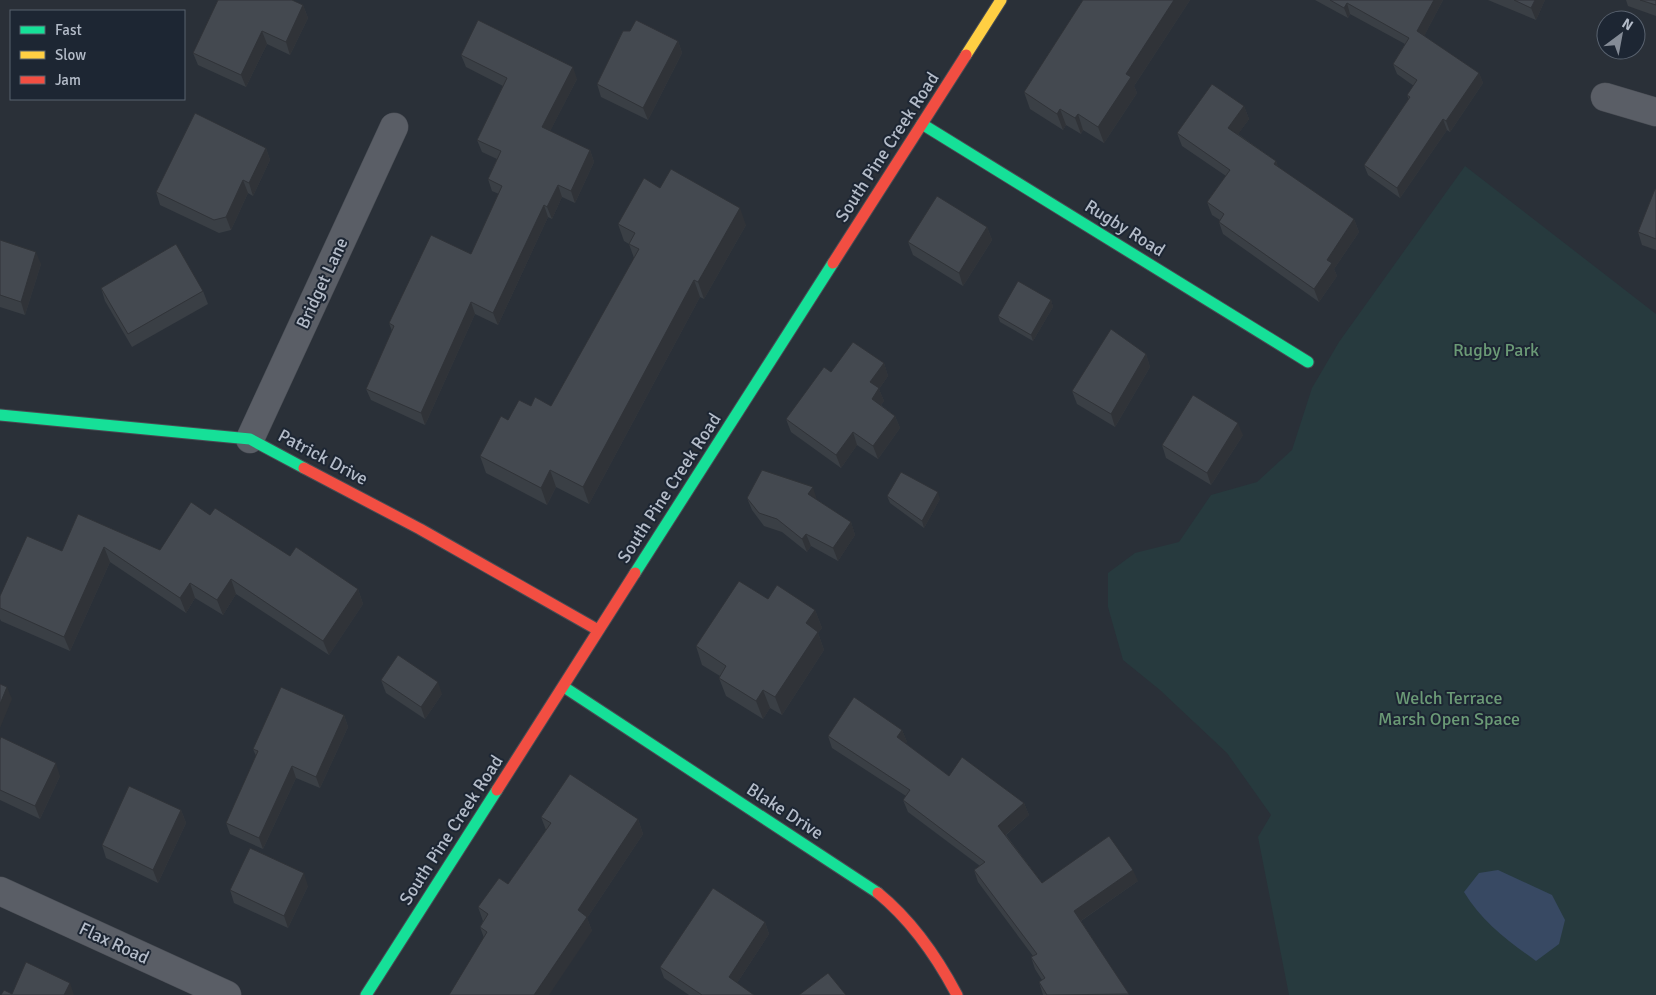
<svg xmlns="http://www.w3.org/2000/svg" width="1656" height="995" viewBox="0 0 1656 995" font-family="Signika,sans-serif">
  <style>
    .green { fill: #273a3e }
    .water { fill: #384963 }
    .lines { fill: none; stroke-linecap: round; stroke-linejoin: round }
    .street-casing { stroke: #484c53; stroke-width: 29 }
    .fast-casing { stroke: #484c53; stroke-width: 13 }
    .slow-casing { stroke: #484c53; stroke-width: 13 }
    .jam-casing { stroke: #484c53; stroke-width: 13 }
    .street { stroke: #5a5e66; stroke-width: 28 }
    .fast { stroke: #16e098; stroke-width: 11 }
    .slow { stroke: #ffcf43; stroke-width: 11 }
    .jam { stroke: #f24e42; stroke-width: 11 }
    .wall { fill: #3a3f45 }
    .shaded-wall { fill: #303338 }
    .building { fill: #444950; stroke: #303338 }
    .labels { text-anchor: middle; stroke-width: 4; stroke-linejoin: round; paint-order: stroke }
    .street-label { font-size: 18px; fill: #b4bcc9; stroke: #1d2633 }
    .park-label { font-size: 18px; fill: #6b9a76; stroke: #1d2633 }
  </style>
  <rect width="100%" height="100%" fill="#2a3038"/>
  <path class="green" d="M1465,166L1656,314V995H1289L1258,837L1271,815L1227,753L1160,690L1123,660L1108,607V573L1135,553L1179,542L1211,495L1257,482L1292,450L1312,388L1339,342Z"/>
  <path class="water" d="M1498,870L1552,895L1565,920L1559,944L1536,961C1508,941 1482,922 1464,892L1479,873Z"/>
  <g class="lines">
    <g class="street-casing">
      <g id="street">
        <path d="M1605,97L1656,112"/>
        <path d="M250,439L394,127"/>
        <path d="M0,891L227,995"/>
      </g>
    </g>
    <g class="fast-casing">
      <g id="fast">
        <path d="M922,124L1308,362"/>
        <path d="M0,415L250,439L304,468"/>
        <path d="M635,573L833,263"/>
        <path d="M564,687L878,893"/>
        <path d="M366,995L497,790"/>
      </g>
    </g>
    <g class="slow-casing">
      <path id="slow" d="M966,55L1001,0"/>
    </g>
    <g class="jam-casing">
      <g id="jam">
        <path d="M833,263L966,55"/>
        <path d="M304,468L420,529L598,630"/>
        <path d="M497,790L635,573"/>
        <path d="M878,893C911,920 937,957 957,995"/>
      </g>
    </g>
    <use href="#street" class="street"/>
    <use href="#fast" class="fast"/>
    <use href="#slow" class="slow"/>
    <use href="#jam" class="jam"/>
  </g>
  <g class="wall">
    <path d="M1083,0H1190L1134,86L1137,93L1104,143L1083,130L1081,134L1066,125L1063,130L1030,109L1024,92Z"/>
    <path d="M1315,0H1443L1424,36L1479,73L1483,83L1450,132L1447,130L1400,198L1368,175L1364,165L1409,100L1407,95L1414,86L1397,74L1393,64L1405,44L1350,14L1348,18Z"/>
    <path d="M1488,0H1545L1536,20Z"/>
    <path d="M1626,0H1656V16L1628,6Z"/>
    <path d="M303,5L308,18L290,55L267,44L246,87L198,65L193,53Z"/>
    <path d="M678,41L682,53L648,120L601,97L597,84Z"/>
    <path d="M461,55L577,79L550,131L590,150L594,162L575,203L562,197L552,219L548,217L498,325L475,314L425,425L371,400L366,389L392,331L389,323L471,254L499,194L492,191L488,179L497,159L482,152L477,140L503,86L466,67Z"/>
    <path d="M1244,106L1249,119L1238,134L1276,161L1278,167L1354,219L1359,232L1334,269L1337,276L1319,302L1223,234L1219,222L1220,220L1212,215L1207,202L1226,176L1182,146L1177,133Z"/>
    <path d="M266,148L270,160L253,196L248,193L231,230L219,233L160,205L156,192Z"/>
    <path d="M660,188L746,225L704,299L700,297L589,504L556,487L547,505L486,473L480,456L508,420L551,406L634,258L629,244L624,241L618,224Z"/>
    <path d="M1656,189V250L1642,245L1638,232Z"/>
    <path d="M987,227L992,240L963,286L913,255L908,242Z"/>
    <path d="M0,240L41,264L25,315L0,307Z"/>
    <path d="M101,288L203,291L208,304L132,347L105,301Z"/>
    <path d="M1051,300L1053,307L1033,341L1000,322L998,316Z"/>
    <path d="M1146,354L1150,367L1115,427L1077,404L1072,391Z"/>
    <path d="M884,363L888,376L879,389L884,401L881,405L895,416L900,428L878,459L857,445L841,468L791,432L786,419L831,372Z"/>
    <path d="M1243,435L1211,485L1166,458L1162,445Z"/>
    <path d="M887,496L940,499L924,528L890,503Z"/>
    <path d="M747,498L817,500L851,522L855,535L838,561L811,546L807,552L782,532L764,526L752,510Z"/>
    <path d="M78,514L160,550L210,515L290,556L358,589L363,604L329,655L236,594L223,615L195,598L186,613L110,562L70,651L1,621L0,619V596L62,551Z"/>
    <path d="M768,599L815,610L822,628L818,633L824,650L782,715L770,708L763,719L726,696L719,678L720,676L702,665L696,646Z"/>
    <path d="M381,680L442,694L425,719L386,693Z"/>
    <path d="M344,715L348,727L320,788L296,778L263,849L230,834L226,823L256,756L253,749Z"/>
    <path d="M902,730L907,742L905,743L949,776L1024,803L1029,815L1006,835L1042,883L1138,881L1081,921L1129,995H1043L1039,982L1042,980L1035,969L1031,957L1033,956L978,882L974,870L980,866L908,812L903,800L906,796L832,748L828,736Z"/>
    <path d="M0,740L60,776L40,819L0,800Z"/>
    <path d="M181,810L186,823L158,883L106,858L102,845Z"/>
    <path d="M541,817L638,819L643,834L587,918L592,931L484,938L480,927L483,921L478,907L508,884L546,830Z"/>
    <path d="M308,886L288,928L234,903L230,890Z"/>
    <path d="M765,922L769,934L737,983L754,995H689L664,978L660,967Z"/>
  </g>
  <g class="shaded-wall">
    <path d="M1174,0H1190L1134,86L1137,93L1104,143L1098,127L1126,74Z"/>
    <path d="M1434,0H1443L1421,42L1417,31Z"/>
    <path d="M1535,0H1545L1536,20L1531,8Z"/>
    <path d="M1347,3L1350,14L1348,18L1344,8Z"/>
    <path d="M303,5L308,18L290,55L286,42Z"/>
    <path d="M262,31L267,44L246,87L241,75Z"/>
    <path d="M678,41L682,53L648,120L643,108Z"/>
    <path d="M573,67L577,79L546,139L542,127Z"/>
    <path d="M1479,73L1483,83L1450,132L1446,121Z"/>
    <path d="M1244,106L1249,119L1233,141L1228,128Z"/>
    <path d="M1060,109L1066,125L1063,130L1057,114Z"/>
    <path d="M1078,114L1083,130L1081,134L1075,118Z"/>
    <path d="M1443,119L1447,130L1400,198L1397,188Z"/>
    <path d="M266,148L270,160L253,196L249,183Z"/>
    <path d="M590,150L594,162L575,203L571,191Z"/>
    <path d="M1276,161L1280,173L1274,164Z"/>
    <path d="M243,180L248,193L231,230L226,217Z"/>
    <path d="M558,185L562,197L552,219L547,207Z"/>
    <path d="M544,205L548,217L498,325L493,313Z"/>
    <path d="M740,208L746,225L704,299L698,282Z"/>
    <path d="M1354,219L1359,232L1334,269L1337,276L1319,302L1314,289L1327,260Z"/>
    <path d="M987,227L992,240L963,286L959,273Z"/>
    <path d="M36,252L41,264L25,315L21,302Z"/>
    <path d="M694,280L700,297L589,504L583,487Z"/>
    <path d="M1051,300L1053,307L1033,341L1031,335Z"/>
    <path d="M471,302L475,314L425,425L421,413Z"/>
    <path d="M1146,354L1150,367L1115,427L1111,414Z"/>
    <path d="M884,363L888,376L879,389L884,401L876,411L872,399L870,382Z"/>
    <path d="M895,416L900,428L878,459L873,446Z"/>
    <path d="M1238,423L1243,435L1211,485L1207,473Z"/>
    <path d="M853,432L857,445L841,468L836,455Z"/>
    <path d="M550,470L556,487L547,505L541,488Z"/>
    <path d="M813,487L817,500L808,494Z"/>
    <path d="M938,492L940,499L924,528L922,521Z"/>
    <path d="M851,522L855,535L838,561L833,548Z"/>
    <path d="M806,534L811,546L807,552L802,539Z"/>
    <path d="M104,547L110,562L70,651L64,637Z"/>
    <path d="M231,579L236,594L223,615L217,600Z"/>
    <path d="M190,583L195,598L186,613L180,598Z"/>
    <path d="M358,589L363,604L329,655L323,641Z"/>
    <path d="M815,610L822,628L818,633L824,650L782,715L775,697L806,623Z"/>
    <path d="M438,682L442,694L425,719L421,707Z"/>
    <path d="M7,687L12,699L0,728V704Z"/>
    <path d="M763,690L770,708L763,719L756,701Z"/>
    <path d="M344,715L348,727L320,788L316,777Z"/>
    <path d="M902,730L907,742L902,749L897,737Z"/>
    <path d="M56,763L60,776L40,819L35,806Z"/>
    <path d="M292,766L296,778L263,849L259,838Z"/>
    <path d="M1024,803L1029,815L1003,837L998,826Z"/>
    <path d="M181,810L186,823L158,883L153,870Z"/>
    <path d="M638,819L643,834L587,918L592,931L549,995H534L578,910Z"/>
    <path d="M1133,870L1138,881L1079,922L1074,911Z"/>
    <path d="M304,873L308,886L288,928L284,916Z"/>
    <path d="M765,922L769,934L733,989L729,977Z"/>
    <path d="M70,983L74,995H64Z"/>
  </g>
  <g class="building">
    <path d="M218,0H292L303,5L286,42L262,31L241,75L193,53Z"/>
    <path d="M1083,0H1174L1126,74L1131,77L1098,127L1078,114L1075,118L1060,109L1057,114L1024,92Z"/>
    <path d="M1330,0H1434L1417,31L1479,73L1446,121L1443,119L1397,188L1364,165L1410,97L1407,95L1417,80L1393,64L1409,38L1347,3L1344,8Z"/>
    <path d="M1514,0H1535L1531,8Z"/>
    <path d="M1640,0H1656V5Z"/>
    <path d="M478,20L573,67L542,127L590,150L571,191L558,185L547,207L544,205L493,313L471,302L421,413L366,389L394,326L389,323L431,235L471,254L502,186L488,179L501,151L477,140L507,78L461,55Z"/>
    <path d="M636,20L678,41L643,108L597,84L623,31H630Z"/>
    <path d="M1212,84L1244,106L1228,128L1276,161L1274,164L1354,219L1327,260L1332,263L1314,289L1219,222L1224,214L1207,202L1230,170L1177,133Z"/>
    <path d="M195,113L266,148L249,183L243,180L226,217L214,220L156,192Z"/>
    <path d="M671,169L740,208L698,282L694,280L583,487L550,470L541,488L480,456L501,416L508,420L519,400L531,406L535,397L551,406L639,249L629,244L635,233L618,224L644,178L660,188Z"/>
    <path d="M1655,189H1656V239L1638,232Z"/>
    <path d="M937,196L987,227L959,273L908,242Z"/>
    <path d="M0,240L36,252L21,302L0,295Z"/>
    <path d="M176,244L203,291L128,334L101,288Z"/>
    <path d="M1018,281L1051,300L1031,335L998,316Z"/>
    <path d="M1111,329L1146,354L1111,414L1072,391Z"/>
    <path d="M853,342L884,363L870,382L879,388L872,399L895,416L873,446L853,432L836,455L786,419L824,367L831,372Z"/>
    <path d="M1193,395L1238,423L1207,473L1162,445Z"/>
    <path d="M762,470L813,487L808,494L851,522L833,548L806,534L802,539L777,519L759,513L747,498Z"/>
    <path d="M901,472L938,492L922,521L887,496Z"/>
    <path d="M191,502L210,515L215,508L290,556L296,547L358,589L323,641L231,579L217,600L190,583L180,598L104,547L64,637L0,608V596L27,536L62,551L78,514L160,550Z"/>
    <path d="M739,581L768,599L777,585L815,610L806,623L818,632L775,697L763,690L756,701L719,678L726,666L696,646Z"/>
    <path d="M398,655L438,682L421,707L381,680Z"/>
    <path d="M0,684L7,687L0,704Z"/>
    <path d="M281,687L344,715L316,777L292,766L259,838L226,823L258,751L253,749Z"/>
    <path d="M854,697L902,730L897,737L949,776L962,757L1024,803L998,826L1042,883L1109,836L1133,870L1074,911L1129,994L1047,995L1039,982L1045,978L1031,957L1037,954L974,870L985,862L903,800L910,790L828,736Z"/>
    <path d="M1,737L56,763L35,806L0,790V740Z"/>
    <path d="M570,774L638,819L578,910L587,917L534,995H449L487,932L480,927L488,914L478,907L499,878L508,884L551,823L541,817Z"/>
    <path d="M129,786L181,810L153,870L102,845Z"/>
    <path d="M250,848L304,873L284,916L230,890Z"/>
    <path d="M713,888L765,922L729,977L754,995H702L660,967Z"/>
    <path d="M26,962L70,983L64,995H1L4,990L12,994Z"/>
    <path d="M828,973L846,995H799Z"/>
  </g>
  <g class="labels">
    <g class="street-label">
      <text transform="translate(887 147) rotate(-57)" y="6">South Pine Creek Road</text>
      <text transform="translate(1125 228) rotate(32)" y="6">Rugby Road</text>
      <text transform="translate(322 283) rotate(-65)" y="6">Bridget Lane</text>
      <text transform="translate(323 457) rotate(28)" y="6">Patrick Drive</text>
      <text transform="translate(669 488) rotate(-57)" y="6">South Pine Creek Road</text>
      <text transform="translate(785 811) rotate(33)" y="6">Blake Drive</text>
      <text transform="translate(451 830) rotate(-57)" y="6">South Pine Creek Road</text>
      <text transform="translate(114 943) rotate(25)" y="6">Flax Road</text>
    </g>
    <g class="park-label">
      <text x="1496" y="356">Rugby Park</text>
      <text x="1449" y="704">Welch Terrace<tspan x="1449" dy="21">Marsh Open Space</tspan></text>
    </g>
  </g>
  <rect x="10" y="10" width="175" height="90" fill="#1d2633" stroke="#59626f"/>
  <rect x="20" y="26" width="25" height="8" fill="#16e098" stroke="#59626f"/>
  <text x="55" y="35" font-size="15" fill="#b4bcc9">Fast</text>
  <rect x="20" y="51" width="25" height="8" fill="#ffcf43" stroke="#59626f"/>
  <text x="55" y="60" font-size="15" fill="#b4bcc9">Slow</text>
  <rect x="20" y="76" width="25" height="8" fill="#f24e42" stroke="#59626f"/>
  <text x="55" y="85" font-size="15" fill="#b4bcc9">Jam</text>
  <g transform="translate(1621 35) rotate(32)"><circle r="24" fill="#1d2633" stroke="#59626f"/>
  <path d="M0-4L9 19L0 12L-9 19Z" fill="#848b96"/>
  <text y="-8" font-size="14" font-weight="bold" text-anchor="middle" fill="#b4bcc9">N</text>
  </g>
</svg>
